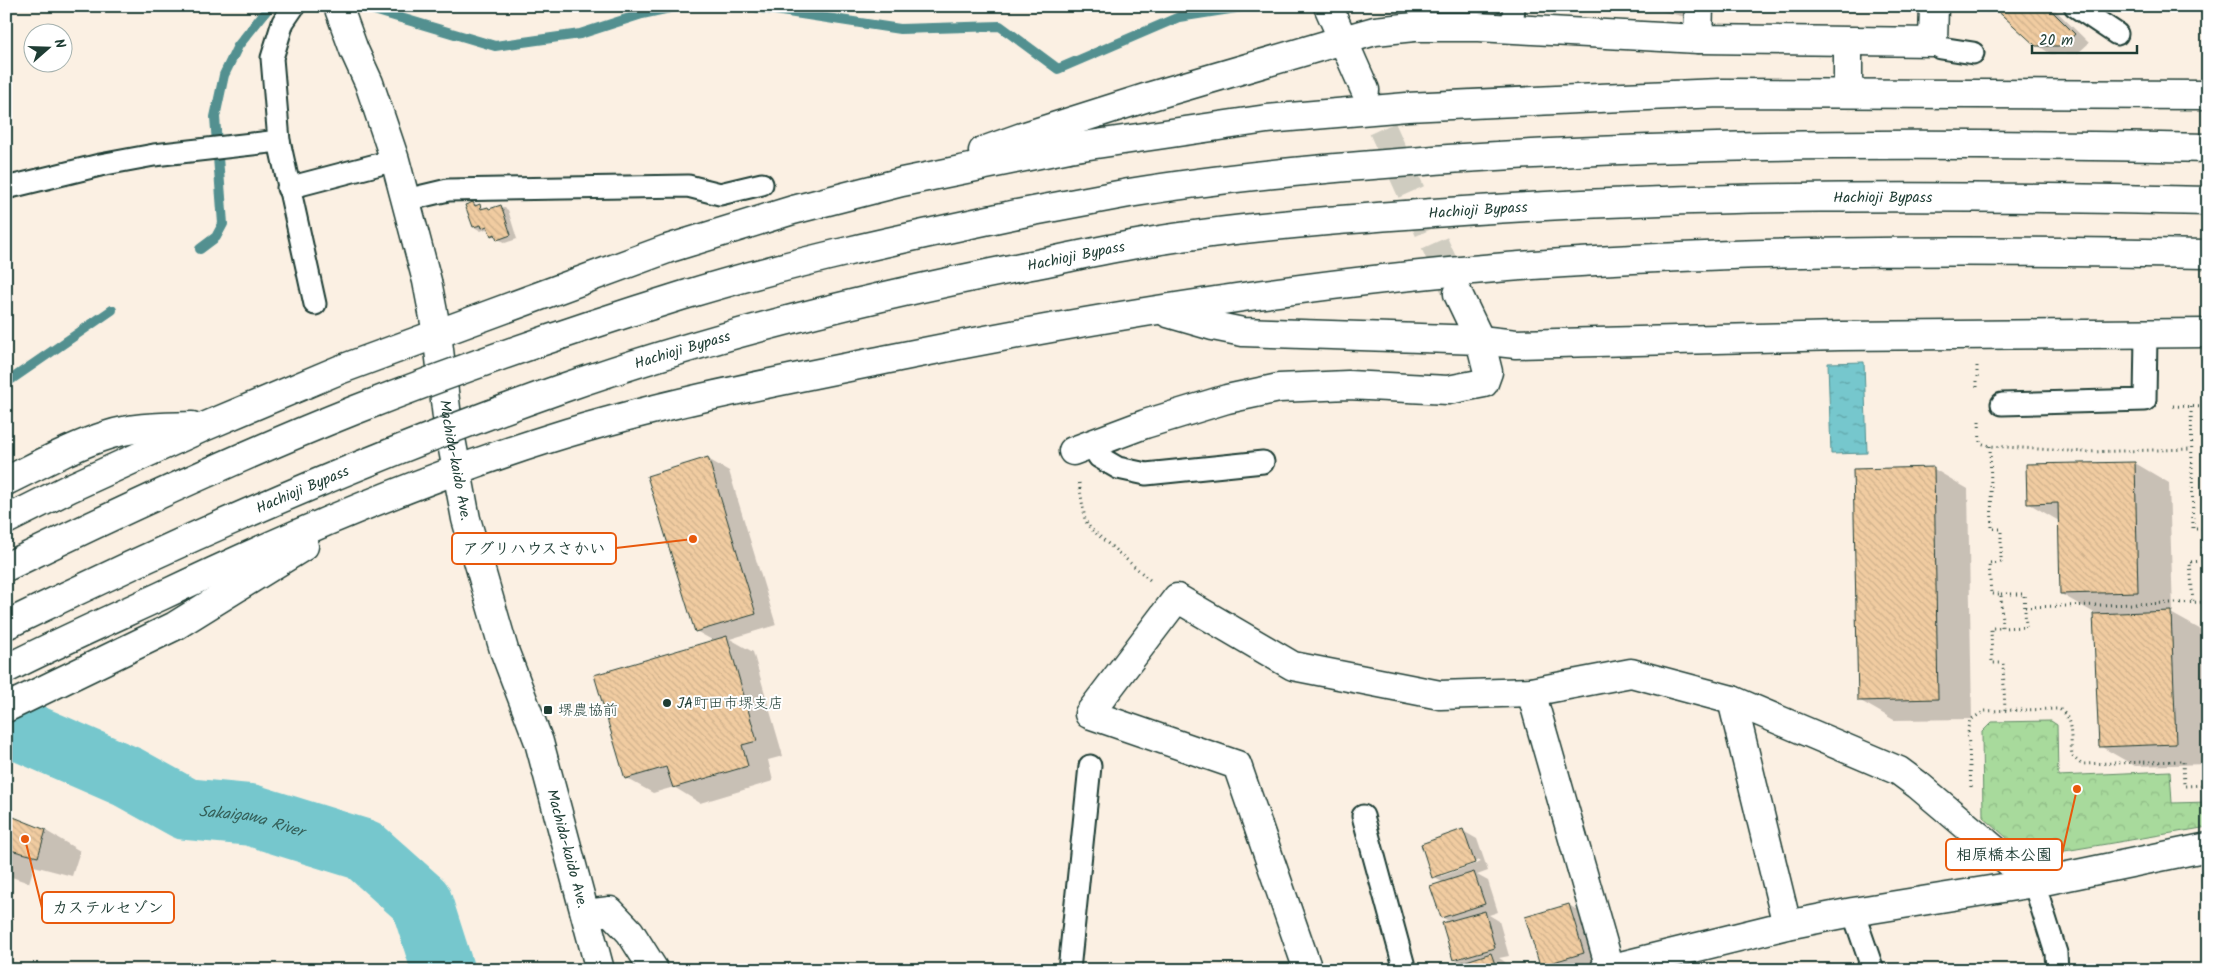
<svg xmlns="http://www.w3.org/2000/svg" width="2214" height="976" viewBox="0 0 2214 976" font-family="Kalam,'Klee One',sans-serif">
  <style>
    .forest { fill: url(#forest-crowns); stroke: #648c68 }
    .water { fill: url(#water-ripples); stroke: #539090 }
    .shadow { fill: #0003; fill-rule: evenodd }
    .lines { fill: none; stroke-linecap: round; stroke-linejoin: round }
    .stream { stroke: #539090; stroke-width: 10 }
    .river { stroke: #76c7cd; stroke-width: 62 }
    .building { fill: url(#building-back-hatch); stroke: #1f3d34 }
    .minor-tunnel { stroke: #cfccc0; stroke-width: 28; stroke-dasharray: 28 14; stroke-linecap: butt }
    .service-casing { stroke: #1f3d34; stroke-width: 25 }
    .minor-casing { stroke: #1f3d34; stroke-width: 31 }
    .primary-casing { stroke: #1f3d34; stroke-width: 31 }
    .trunk-casing { stroke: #1f3d34; stroke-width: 31 }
    .path { stroke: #1f3d34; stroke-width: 3; stroke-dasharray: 1 4; stroke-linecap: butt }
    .service { stroke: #fff; stroke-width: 21 }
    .minor { stroke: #fff; stroke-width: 28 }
    .primary { stroke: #fff; stroke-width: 28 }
    .trunk { stroke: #fff; stroke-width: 28 }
    .trunk-bridge-casing { stroke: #1f3d34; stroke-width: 31; stroke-linecap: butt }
    .trunk-bridge { stroke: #fff; stroke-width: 28 }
    .poi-dot { fill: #1f3d34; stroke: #fff; stroke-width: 2 }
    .labels { text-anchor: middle; stroke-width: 4; stroke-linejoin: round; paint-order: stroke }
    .street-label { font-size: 15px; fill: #1f3d34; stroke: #fff }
    .poi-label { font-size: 15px; fill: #1f3d34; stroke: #fff; text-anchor: start }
    .water-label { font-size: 16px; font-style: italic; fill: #35605a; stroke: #fff }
    .leader { fill: none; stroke: #e8590c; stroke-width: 2 }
    .callout-dot { fill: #e8590c; stroke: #fff; stroke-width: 2 }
    .callout { fill: #fff; stroke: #e8590c; stroke-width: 2 }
    .callout-label { font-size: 16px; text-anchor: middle; font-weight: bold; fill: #1f3d34 }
  </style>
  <defs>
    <pattern id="forest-crowns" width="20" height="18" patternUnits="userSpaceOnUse" patternTransform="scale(1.25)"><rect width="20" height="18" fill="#a8da9c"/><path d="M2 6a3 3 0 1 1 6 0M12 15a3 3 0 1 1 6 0" fill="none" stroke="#90bc87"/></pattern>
    <pattern id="water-ripples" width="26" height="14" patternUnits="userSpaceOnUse" patternTransform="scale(1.25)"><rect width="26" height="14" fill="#76c7cd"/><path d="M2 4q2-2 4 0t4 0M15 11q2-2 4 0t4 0" fill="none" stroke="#60a3a7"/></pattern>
    <pattern id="building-back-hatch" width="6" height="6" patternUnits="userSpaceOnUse" patternTransform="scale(1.25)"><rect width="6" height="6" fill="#f1cca1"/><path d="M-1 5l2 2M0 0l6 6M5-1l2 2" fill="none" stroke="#ceb08b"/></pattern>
  </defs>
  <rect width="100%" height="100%" fill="#fbf0e3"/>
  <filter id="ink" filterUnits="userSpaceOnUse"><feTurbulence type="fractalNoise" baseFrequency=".02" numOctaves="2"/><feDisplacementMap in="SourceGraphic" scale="10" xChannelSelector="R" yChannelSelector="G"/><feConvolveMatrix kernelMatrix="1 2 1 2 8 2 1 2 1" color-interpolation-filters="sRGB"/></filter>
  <g filter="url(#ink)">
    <path class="forest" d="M2051,721L2057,725L2058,776L2170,771L2172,803L2208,802V827L2029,857L1983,817L1982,732L1992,722Z"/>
    <path class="water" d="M1864,362L1867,453L1831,454L1828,363Z"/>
    <g class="shadow">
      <path d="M1640,6H1701L1698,20Z"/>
      <path d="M1975,6H2051L2089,43L2078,53L2051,54L2037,45L1995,8L1987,13Z"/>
      <path d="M473,203L486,209L491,210L501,206L508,210L517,239L505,243L492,235L490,231L486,229L481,231L474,227Z"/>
      <path d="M708,459L729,471L776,625L730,639L753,652L783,756L768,760L773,781L700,803L674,787L653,793L626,778L714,641L696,631Z"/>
      <path d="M2135,463L2169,483L2173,612H2169L2205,632L2208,764L2135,766L2100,746L2098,615L2061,594L2059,521L2028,503Z"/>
      <path d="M1934,469L1968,489L1972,719L1894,720L1859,700Z"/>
      <path d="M6,815L46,831L80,851L72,876L34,866L29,883L6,875Z"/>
      <path d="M1463,831L1477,839L1488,871L1477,875L1488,881L1498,912L1489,915L1499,921L1509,956L1499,958L1505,962L1508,970H1453L1462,964L1454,959L1450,922L1442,917L1444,883L1433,877ZM1480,860L1481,862L1442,876V873Z"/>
      <path d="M1569,905L1583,914L1597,961L1567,970H1549L1541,965Z"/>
    </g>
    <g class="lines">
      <g class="stream">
        <path d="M748,6L900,29L1000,26L1058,69L1179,17L1249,6"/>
        <path d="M374,10L495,46L580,34L642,14L679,6"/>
        <path d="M200,249L216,237L223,224L215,117L224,75L238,46L270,6"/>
        <path d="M6,383L112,310"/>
      </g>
      <path class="river" id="s1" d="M6,724L128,777L186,809L251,815L364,850L421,901L443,970"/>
    </g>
    <g class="building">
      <path d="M1992,6H2047L2075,34L2064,46H2036Z"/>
      <path d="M473,202L475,206L480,204L481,209L488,207L489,209L501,205L511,235L497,240L495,234L491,236L487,226L482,228L481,225L473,227L465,205Z"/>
      <path d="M708,457L756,614L695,632L647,476Z"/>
      <path d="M2135,462L2138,592L2060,594L2058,503L2027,504L2026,464Z"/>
      <path d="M1934,467L1938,699L1858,701L1853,469Z"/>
      <path d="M2171,611L2176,744L2099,747L2093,614Z"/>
      <path d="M727,636L757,741L742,745L748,766L673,788L666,767L625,779L594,675Z"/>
      <path d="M6,814L46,830L38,857L6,849Z"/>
      <path d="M1463,829L1475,863L1432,878L1421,844Z"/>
      <path d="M1474,872L1485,904L1441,918L1430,886Z"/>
      <path d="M1569,904L1584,953L1540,966L1525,917Z"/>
      <path d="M1485,911L1495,948L1453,960L1442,923Z"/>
      <path d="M1491,953L1497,970H1452L1451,966Z"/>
    </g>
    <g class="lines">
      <path class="minor-tunnel" d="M1365,90L1457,293"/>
      <g class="service-casing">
        <g id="service">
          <path d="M294,6L283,22L272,58L279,141L315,304"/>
          <path d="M2075,6L2117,34"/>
          <path d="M1512,29L1514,6"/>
          <path d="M1933,42L1941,48L1973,53"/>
          <path d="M6,188L100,165L154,155L279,141"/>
          <path d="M288,188L395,160"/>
          <path d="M406,200L448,190L688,186L720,194L762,184"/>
          <path d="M2002,404L2145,400L2146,335"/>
          <path d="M1091,444L1099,457L1118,468L1146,474L1263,462"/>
          <path d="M1363,816L1405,970"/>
          <path d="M2034,883L2056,953L2057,970"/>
          <path d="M1853,912L1873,970"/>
          <path d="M1069,970L1090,766"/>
        </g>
      </g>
      <g class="minor-casing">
        <g id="minor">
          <path d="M1328,6L1365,90"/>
          <path d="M1698,39L1699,6"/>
          <path d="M1343,40L1375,31L1414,27H1478L1698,39L1933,42L1934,6"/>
          <path d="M1480,340L1516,344L1840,336L2208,333"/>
          <path d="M1073,451L1145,424L1227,399L1279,388L1348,385L1448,390L1484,383L1488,372L1480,340L1458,294"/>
          <path d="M1531,692L1610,968"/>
          <path d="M1732,700L1787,925"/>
          <path d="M586,914L610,911L630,932L654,970"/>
          <path d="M1308,970L1237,765L1089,714L1177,598L1293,666L1440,695L1531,692L1631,673L1732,700L1899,771L1918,785L2034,883"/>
          <path d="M1604,970L1787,925L1853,912L2034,883L2208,847"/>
        </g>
      </g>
      <g class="primary-casing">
        <g id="primary">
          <path id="s2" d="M338,6L354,50L369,83L395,160L427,281L437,333L447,417L466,519L504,650L539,742L600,970"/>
        </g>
      </g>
      <g class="trunk-casing">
        <g id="trunk">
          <path d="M1848,93V42"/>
          <path d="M983,151L1022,137L1148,97L1343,40"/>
          <path d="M1017,214C1054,207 1091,200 1129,193C1239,175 1352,166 1463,158C1711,142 1959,143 2208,148"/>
          <path id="s3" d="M1026,266C1063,259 1100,250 1137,244C1235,227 1335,220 1433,213C1691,194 1950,195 2208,201"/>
          <path d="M1168,313L1213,326L1243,332L1480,340"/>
          <path d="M6,481C39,465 73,446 108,435C135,426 164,427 192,426"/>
          <path d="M6,520L70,488L206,426L339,370L667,249L793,210L902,182L1069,148L1267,119L1407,107L1599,98L1720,93L2208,95"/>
          <path d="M6,669C57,643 109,620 161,596C287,536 417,480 551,438C663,403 780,381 894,358C1110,314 1328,279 1548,264C1767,249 1988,250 2208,254"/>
          <path d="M6,708L175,626L304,546"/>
        </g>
      </g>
      <g class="path">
        <path d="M1977,366V388"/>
        <path d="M2173,406L2208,407"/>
        <path d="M2191,407L2193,529H2203V561L2190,562L2193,603"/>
        <path d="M1979,421L1980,443L1990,446L2085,452L2192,449"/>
        <path d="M1990,446L1992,529H2001V562L1989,563L1991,594H2001L2002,628H1991L1992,663H2003L2005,711"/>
        <path d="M1079,483L1085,520L1090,528L1150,580"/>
        <path d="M2001,594H2024L2026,627L2002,628"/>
        <path d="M2025,607L2208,602"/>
        <path d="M1971,787L1968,728L1970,720L1985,711L2059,709C2074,717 2070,741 2072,756L2081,764L2183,761L2184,786L2208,785"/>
      </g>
      <use href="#service" class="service"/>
      <use href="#minor" class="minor"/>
      <use href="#primary" class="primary"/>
      <use href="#trunk" class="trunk"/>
      <g class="trunk-bridge-casing">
        <g id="trunk-bridge">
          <path d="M6,567C121,511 237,457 355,410C462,368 572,330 681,296C791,262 904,238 1017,214"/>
          <path id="s4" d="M6,625C188,536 372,455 563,388C714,335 869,297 1026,266"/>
        </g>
      </g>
      <use href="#trunk-bridge" class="trunk-bridge"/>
    </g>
  </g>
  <g class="poi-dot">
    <circle cx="667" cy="703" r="5"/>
    <rect x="543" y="705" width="10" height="10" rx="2.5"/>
  </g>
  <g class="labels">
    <g class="street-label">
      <text dy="5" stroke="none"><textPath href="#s3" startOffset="861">Hachioji Bypass</textPath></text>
      <text dy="5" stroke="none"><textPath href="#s3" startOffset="456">Hachioji Bypass</textPath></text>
      <text dy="5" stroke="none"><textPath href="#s3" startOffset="51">Hachioji Bypass</textPath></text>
      <text dy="5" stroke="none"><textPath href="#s4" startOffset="731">Hachioji Bypass</textPath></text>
      <text dy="5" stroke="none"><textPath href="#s2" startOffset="471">Machida-kaido Ave.</textPath></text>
      <text dy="5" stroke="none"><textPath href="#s4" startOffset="326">Hachioji Bypass</textPath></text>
      <text dy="5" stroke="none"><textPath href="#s2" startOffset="876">Machida-kaido Ave.</textPath></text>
    </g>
    <g class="poi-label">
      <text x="677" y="708">JA町田市堺支店</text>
      <text x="558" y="715">堺農協前</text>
    </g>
    <g class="water-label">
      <text dy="6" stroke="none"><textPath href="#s1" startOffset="266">Sakaigawa River</textPath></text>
    </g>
  </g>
  <path class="leader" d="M693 539L616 548M2077 789L2062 854M25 839L42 908"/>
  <g class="callout-dot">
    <circle cx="693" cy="539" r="5"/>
    <circle cx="2077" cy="789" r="5"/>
    <circle cx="25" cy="839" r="5"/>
  </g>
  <g class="callout">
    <rect x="452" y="533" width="164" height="31" rx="5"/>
    <rect x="1946" y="839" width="116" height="31" rx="5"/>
    <rect x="42" y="892" width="132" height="31" rx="5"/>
  </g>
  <g class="callout-label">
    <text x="534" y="554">アグリハウスさかい</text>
    <text x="2004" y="860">相原橋本公園</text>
    <text x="108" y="913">カステルセゾン</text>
  </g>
  <rect width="2214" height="976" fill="none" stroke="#fff" stroke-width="25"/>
  <rect x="12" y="12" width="2189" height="951" fill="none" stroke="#1f3d34" stroke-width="2" filter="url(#ink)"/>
  <g transform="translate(48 48) rotate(70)"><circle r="24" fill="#ffffff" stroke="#a5b1ae"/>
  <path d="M0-4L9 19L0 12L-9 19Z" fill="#1f3d34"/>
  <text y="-8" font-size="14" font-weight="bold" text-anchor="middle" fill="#1f3d34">N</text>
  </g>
  <path d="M2032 45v8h105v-8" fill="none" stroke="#1f3d34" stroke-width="2.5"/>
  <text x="2039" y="45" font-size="15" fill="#1f3d34" stroke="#ffffff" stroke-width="4" paint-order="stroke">20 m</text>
</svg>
